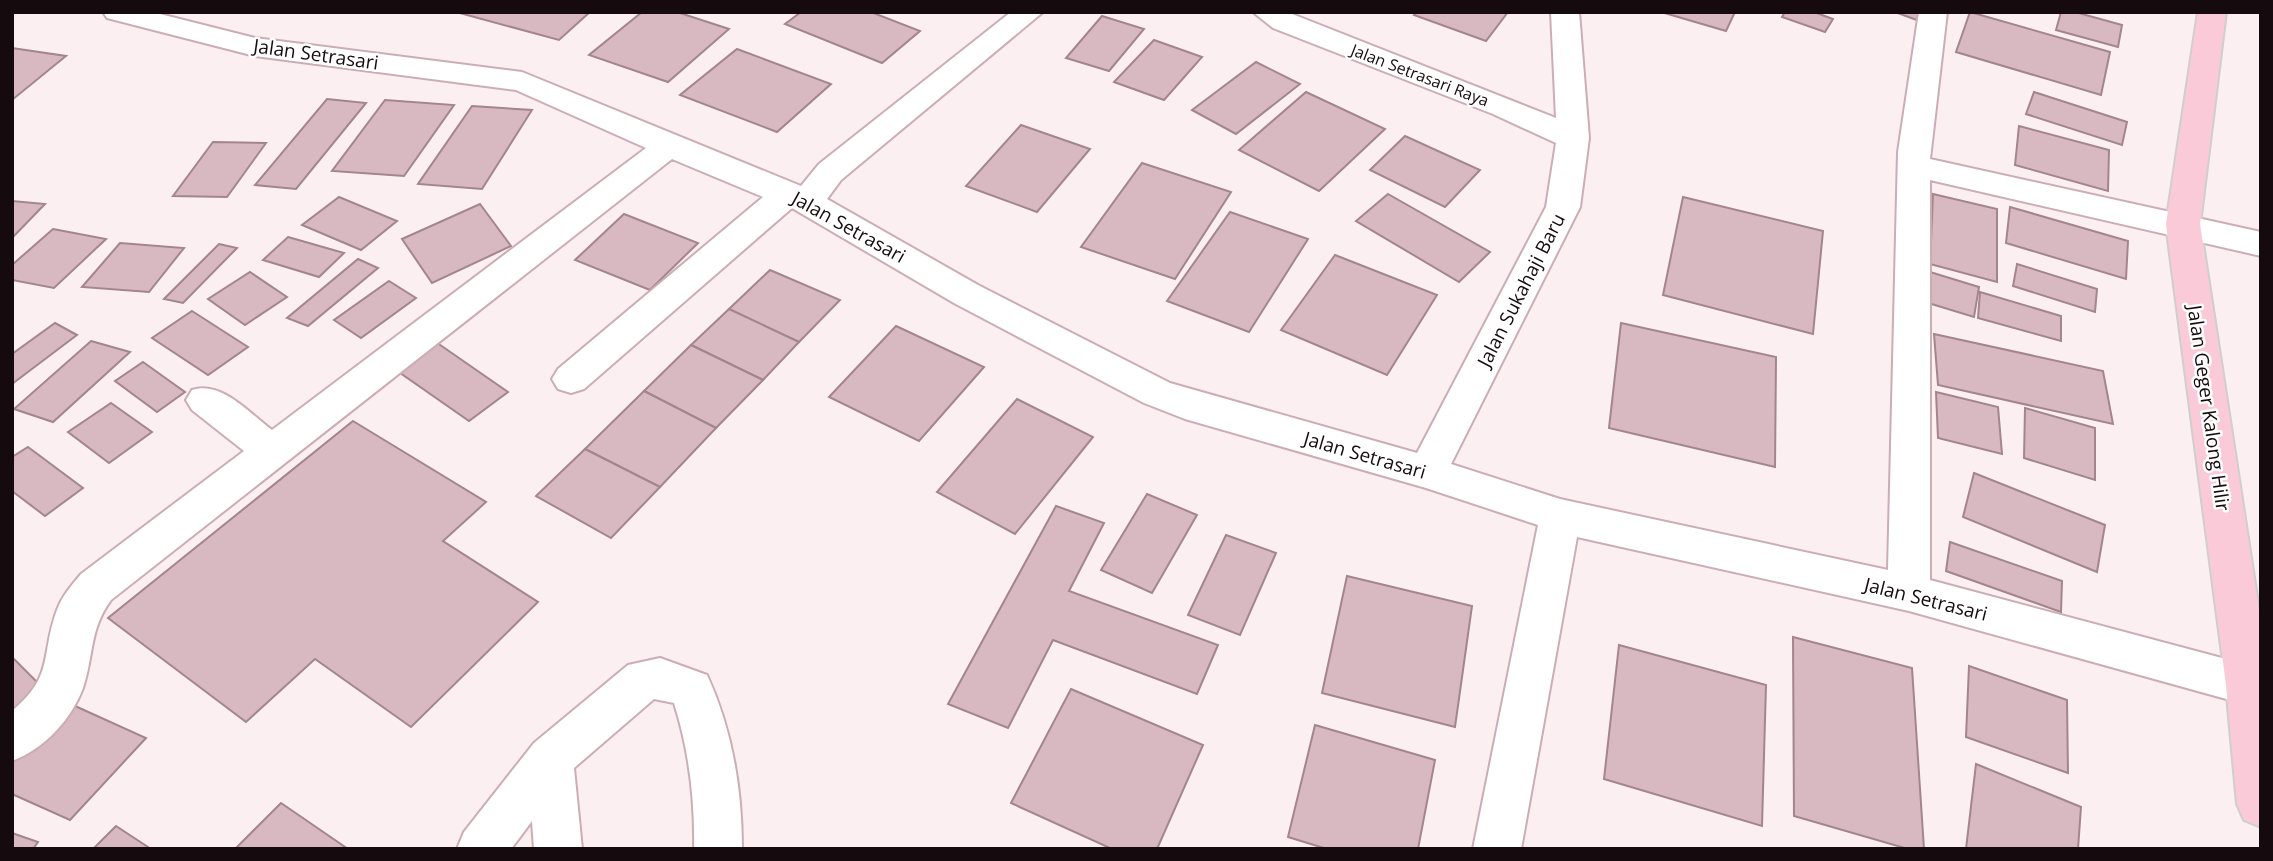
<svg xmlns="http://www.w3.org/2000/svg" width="2273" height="861" viewBox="0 0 2273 861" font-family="'Open Sans',sans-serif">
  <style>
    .building { fill: #d9b9c1; stroke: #a3858d; stroke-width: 2 }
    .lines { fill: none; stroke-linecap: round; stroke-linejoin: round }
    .minor-casing { stroke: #ccadb5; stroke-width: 4 }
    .major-casing { stroke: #d0cecf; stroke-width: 4 }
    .minor { fill: #fff; fill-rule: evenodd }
    .major { fill: #fbcad9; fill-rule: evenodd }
    .labels { text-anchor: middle; stroke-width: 5; stroke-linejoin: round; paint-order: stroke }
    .far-street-label { font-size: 16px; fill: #150b0e; stroke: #fff }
    .street-label { font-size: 19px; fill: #150b0e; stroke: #fff }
  </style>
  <rect width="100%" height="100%" fill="#fceff2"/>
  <g class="building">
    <path d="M456,12H590L559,40Z"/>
    <path d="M642,12H677L729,29L668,82L589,55Z"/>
    <path d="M801,12H871L920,31L882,63L785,24Z"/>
    <path d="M1416,12H1508L1486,41L1414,15Z"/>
    <path d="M1661,12H1735L1726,31Z"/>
    <path d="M1785,12H1814L1833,19L1825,32L1782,17Z"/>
    <path d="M1895,12H1926L1922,22Z"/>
    <path d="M1970,12L2110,52L2101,95L1956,52Z"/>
    <path d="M2061,12H2075L2122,25L2118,47L2056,30Z"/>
    <path d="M1102,16L1144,29L1109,71L1066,58Z"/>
    <path d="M1154,40L1202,57L1164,100L1114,82Z"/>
    <path d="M12,48L66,56L12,100Z"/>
    <path d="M737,49L831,84L777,132L680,95Z"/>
    <path d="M1256,62L1300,84L1236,134L1192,110Z"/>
    <path d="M1306,92L1385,129L1319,191L1239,150Z"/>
    <path d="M2034,92L2127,122L2122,145L2026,114Z"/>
    <path d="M327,99L366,103L296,189L255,185Z"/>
    <path d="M385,100L454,105L404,176L332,171Z"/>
    <path d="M472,106L532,110L482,189L418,184Z"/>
    <path d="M1021,125L1090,149L1037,212L966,186Z"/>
    <path d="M2019,126L2109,150L2108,191L2015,165Z"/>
    <path d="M1405,136L1480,170L1445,207L1370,170Z"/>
    <path d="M213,142L266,143L227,197L173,196Z"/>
    <path d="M1142,163L1231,192L1175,279L1081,247Z"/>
    <path d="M1388,194L1490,252L1459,282L1356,221Z"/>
    <path d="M1933,194L1997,209V282L1930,264Z"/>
    <path d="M339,197L397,221L361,250L302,225Z"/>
    <path d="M1683,197L1823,231L1813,334L1663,295Z"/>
    <path d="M12,201L45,204L12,238Z"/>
    <path d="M480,204L511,246L432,283L402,239Z"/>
    <path d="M2010,207L2128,241L2126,279L2006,243Z"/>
    <path d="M1230,212L1308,239L1249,332L1167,301Z"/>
    <path d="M624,214L698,243L650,290L575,260Z"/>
    <path d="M53,229L106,239L54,288L12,280V265Z"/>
    <path d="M288,237L344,253L319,277L263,260Z"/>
    <path d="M120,243L184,248L149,292L82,287Z"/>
    <path d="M219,244L237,248L183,303L164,299Z"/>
    <path d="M1335,255L1437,295L1387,375L1281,330Z"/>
    <path d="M358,259L378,268L308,326L287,318Z"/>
    <path d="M2017,264L2097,289L2095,312L2013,286Z"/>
    <path d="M770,270L840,300L799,342L729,309Z"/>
    <path d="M250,272L287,297L245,325L208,299Z"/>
    <path d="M1930,272L1979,287L1974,317L1925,302Z"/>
    <path d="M389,281L416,298L361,338L334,320Z"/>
    <path d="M1980,292L2061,316V341L1978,318Z"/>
    <path d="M729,309L799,342L763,380L691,345Z"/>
    <path d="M192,311L248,347L208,375L152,338Z"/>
    <path d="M55,323L77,335L12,384V354Z"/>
    <path d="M1621,323L1776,357L1775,467L1609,428Z"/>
    <path d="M896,326L984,367L919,441L829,397Z"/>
    <path d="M1934,334L2103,371L2113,424L1938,385Z"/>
    <path d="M433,340L508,392L469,421L393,368Z"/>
    <path d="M91,341L130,352L53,422L14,409Z"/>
    <path d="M691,345L763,380L716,428L644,391Z"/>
    <path d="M143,362L185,392L157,412L115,381Z"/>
    <path d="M644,391L716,428L660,487L585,449Z"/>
    <path d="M1936,392L1998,407L2002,454L1938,438Z"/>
    <path d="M1017,399L1093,437L1015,534L937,492Z"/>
    <path d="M111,403L152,432L109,463L68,432Z"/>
    <path d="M2025,408L2095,428V480L2024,458Z"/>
    <path d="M353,421L486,502L443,541L538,602L411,727L315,659L246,722L108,618Z"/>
    <path d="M28,447L83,488L45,516L12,491V457Z"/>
    <path d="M585,449L660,487L611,538L536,496Z"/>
    <path d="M1974,473L2105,525L2097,572L1963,517Z"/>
    <path d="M1147,494L1197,515L1152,593L1101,570Z"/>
    <path d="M1056,506L1104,523L1069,591L1218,645L1197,694L1053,640L1008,728L948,704Z"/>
    <path d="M1226,535L1276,553L1240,635L1188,615Z"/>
    <path d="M1950,542L2062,581L2061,612L1946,571Z"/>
    <path d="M1347,576L1472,606L1455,727L1322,693Z"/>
    <path d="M1793,637L1912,668L1924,849H1908L1794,816Z"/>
    <path d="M1619,645L1766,685L1762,826L1604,779Z"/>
    <path d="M12,657L43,688L12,710Z"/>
    <path d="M1969,666L2067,700L2068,773L1966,737Z"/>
    <path d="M1071,689L1203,745L1157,849H1112L1011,803Z"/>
    <path d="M64,701L146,738L70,820L12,794V754Z"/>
    <path d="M1315,725L1435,760L1418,849H1327L1288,837Z"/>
    <path d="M1976,764L2081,807L2078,849H1966Z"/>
    <path d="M281,803L348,849H235Z"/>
    <path d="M116,826L151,849H93Z"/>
    <path d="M12,833L38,842L33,849H12Z"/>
  </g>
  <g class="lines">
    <g class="minor-casing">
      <g id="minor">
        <path d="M103,12H152L255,38L522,72L801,186L819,164L1011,12H1043L841,180L827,199L978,285L1170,383L1417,453L1546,207L1556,143L1493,114L1273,28L1253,12H1287L1556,118L1551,12H1579L1589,138L1580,207L1451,464L1560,499L1888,570L1898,152L1919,12H1947L1930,159L2261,232V256L1930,180V580L2248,665L2261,670V700L2248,705L1909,611L1577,537L1521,849H1473L1538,525L1426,488L1185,419L1144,403L954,303L792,208L584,389L571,393L558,389L552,379L558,369L763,197L672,159L111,600C89,630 94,655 83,688C71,720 44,749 12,761V711C55,675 40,656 57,610C62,596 72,585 81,574L244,451L192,410L186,400L192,390C221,380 249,413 272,430L646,148L516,90L255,56L107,18Z"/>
        <path d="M660,658L707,675C732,729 742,789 742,849H694C695,800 689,750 674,703L654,699L574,768L582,849H534L532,821L511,849H457L464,832L534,743L628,665Z"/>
      </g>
    </g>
    <g class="major-casing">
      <path id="major" d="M2198,12H2226L2200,224L2261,623V827L2244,820L2237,804L2226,685L2166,224Z"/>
    </g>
    <use href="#minor" class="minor"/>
    <use href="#major" class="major"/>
  </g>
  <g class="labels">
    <g class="far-street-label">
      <text transform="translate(1420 75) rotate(21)" y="6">Jalan Setrasari Raya</text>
    </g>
    <g class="street-label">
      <text transform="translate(316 54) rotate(8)" y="7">Jalan Setrasari</text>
      <text transform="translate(849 227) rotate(29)" y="7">Jalan Setrasari</text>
      <text transform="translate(1521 290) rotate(-63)" y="7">Jalan Sukahaji Baru</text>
      <text transform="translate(2209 408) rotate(82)" y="7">Jalan Geger Kalong Hilir</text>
      <text transform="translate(1365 455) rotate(16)" y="7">Jalan Setrasari</text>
      <text transform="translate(1926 599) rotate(14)" y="7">Jalan Setrasari</text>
    </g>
  </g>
  <rect width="2273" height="861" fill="none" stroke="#150b0e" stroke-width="28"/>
</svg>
